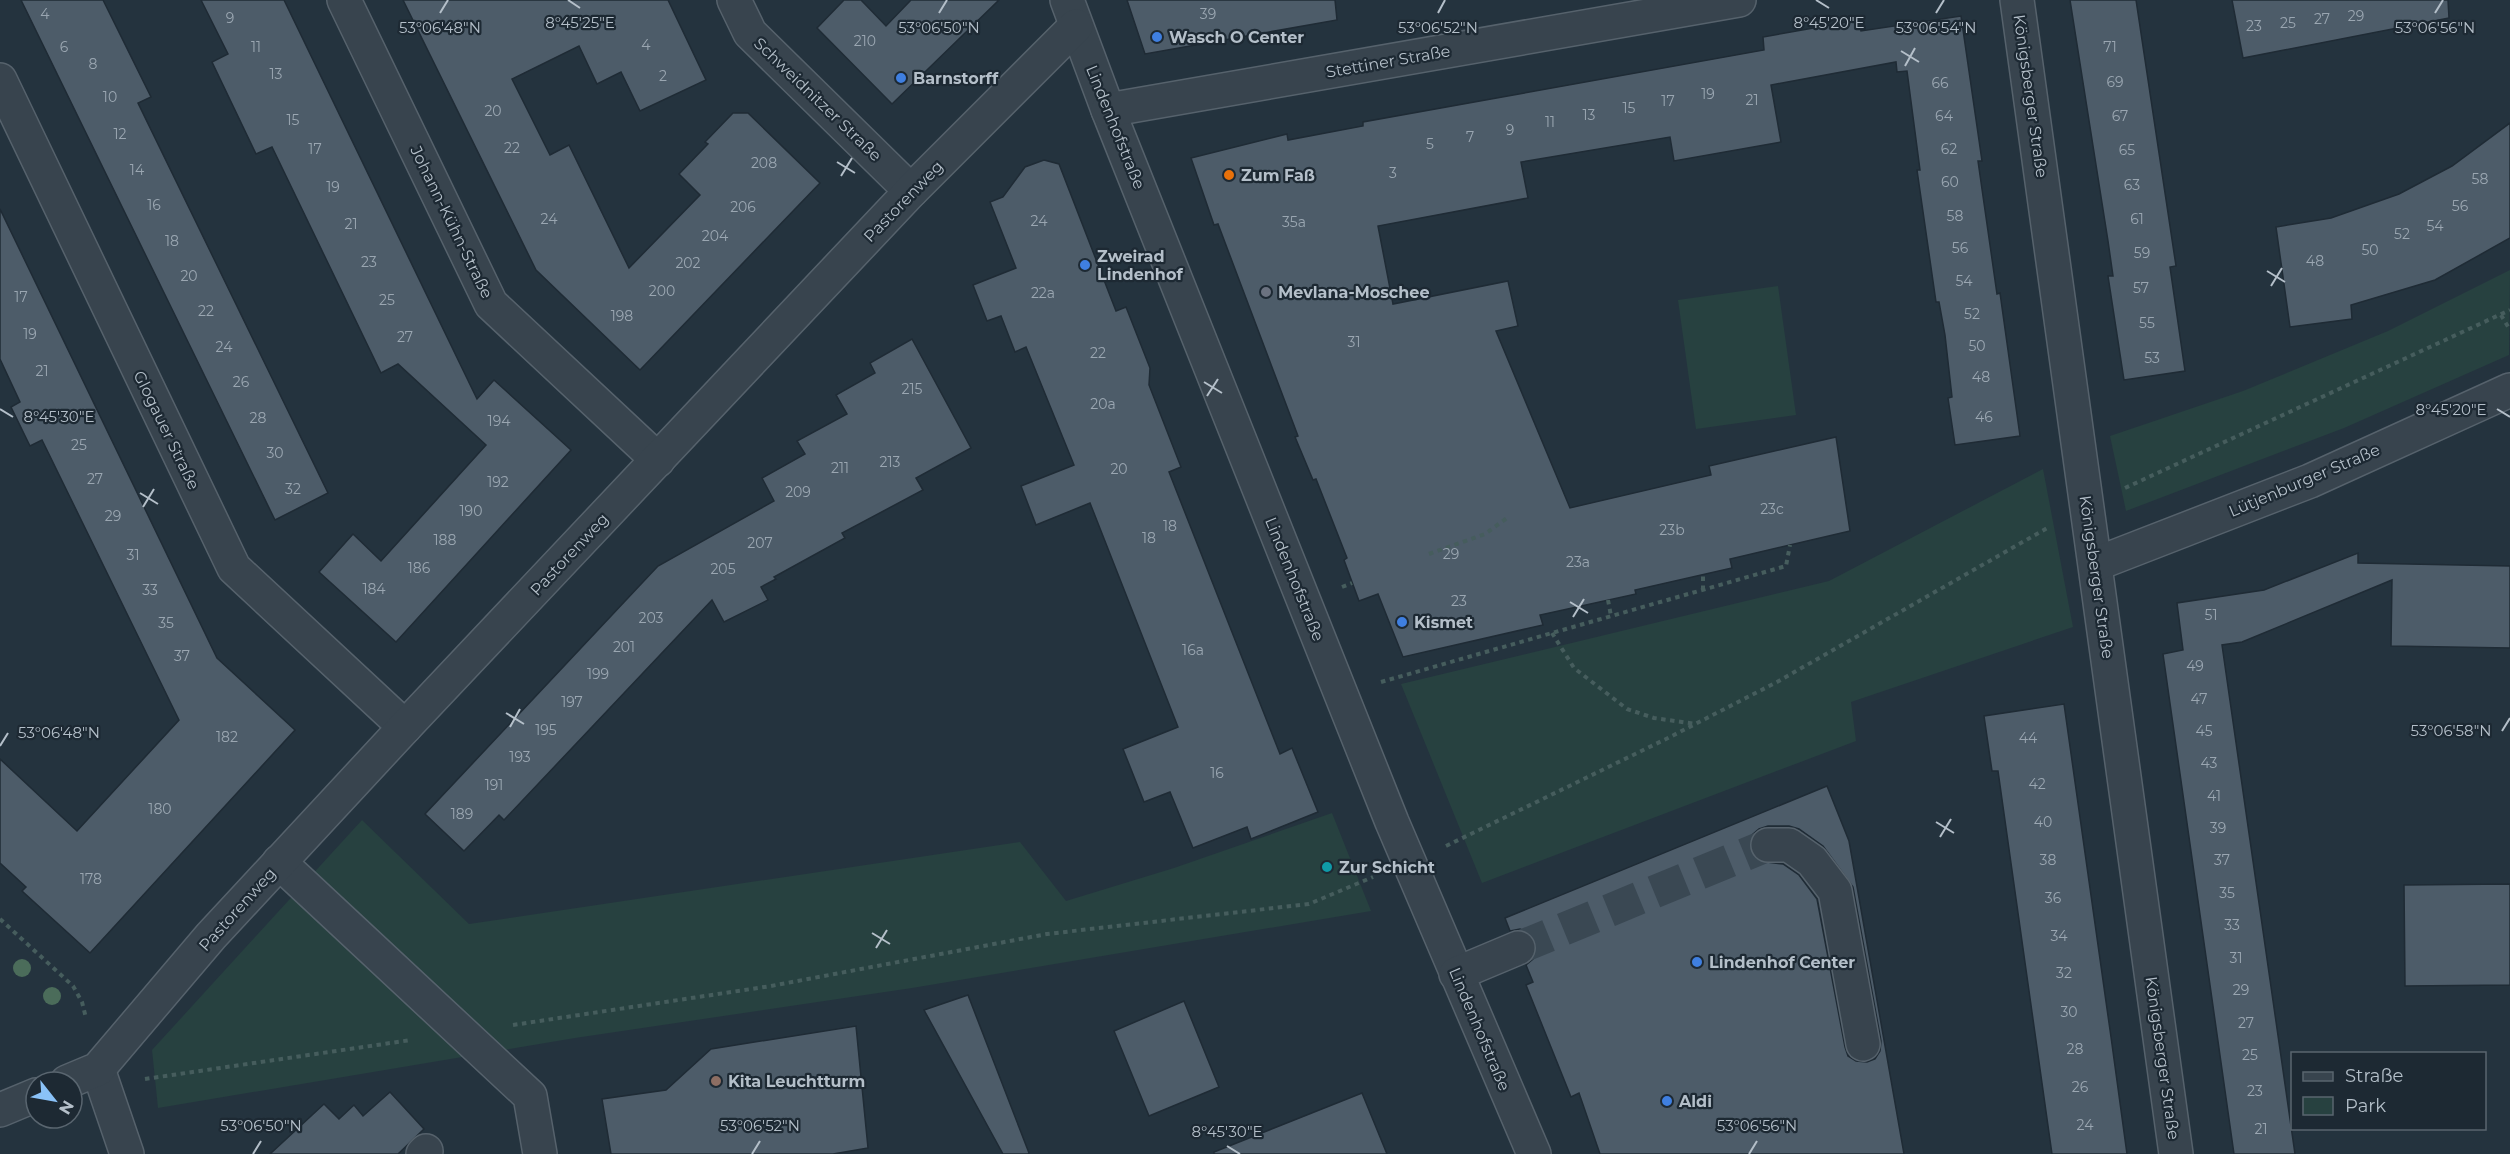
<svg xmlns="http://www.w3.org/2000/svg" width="2510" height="1154" viewBox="0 0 2510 1154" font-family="Montserrat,sans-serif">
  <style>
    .green { fill: #274140 }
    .building { fill: #4d5c69; stroke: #1f2b35; stroke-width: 1.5; fill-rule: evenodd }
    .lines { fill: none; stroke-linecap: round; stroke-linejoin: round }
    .minor-tunnel { stroke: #3a4853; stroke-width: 33; stroke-dasharray: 33 16; stroke-linecap: butt }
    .minor-casing { stroke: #56626c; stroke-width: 36 }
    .path { stroke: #465d5d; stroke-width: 4; stroke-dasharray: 4.5 4.5; stroke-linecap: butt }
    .minor { stroke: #38444e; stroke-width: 33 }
    .tree { fill: #4b6c5a }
    .ticks { fill: none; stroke: #b4bfc9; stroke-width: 2 }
    .shop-dot { fill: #3f7fe0; stroke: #1d2933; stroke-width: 2 }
    .food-dot { fill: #e8710a; stroke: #1d2933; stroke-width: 2 }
    .worship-dot { fill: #6b7280; stroke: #1d2933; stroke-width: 2 }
    .culture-dot { fill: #0f9aa8; stroke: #1d2933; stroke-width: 2 }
    .education-dot { fill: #8d6e63; stroke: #1d2933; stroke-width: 2 }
    .labels { text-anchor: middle; stroke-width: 4.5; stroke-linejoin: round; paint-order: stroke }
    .number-label { font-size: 14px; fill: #9aa6b1 }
    .poi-label { font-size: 16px; font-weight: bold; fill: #b4bfc9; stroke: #1d2933; text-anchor: start }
    .street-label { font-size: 16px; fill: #b4bfc9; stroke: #1d2933 }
    .ticks-label { font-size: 15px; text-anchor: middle; fill: #b4bfc9; stroke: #1d2933; stroke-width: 4.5; stroke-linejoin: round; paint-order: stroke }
  </style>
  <rect width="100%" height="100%" fill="#24333e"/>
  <g class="green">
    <path d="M2510,270L2509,355L2344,428L2126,511L2110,436L2243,391L2388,331Z"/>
    <path d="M1778,286L1796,415L1696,429L1678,300Z"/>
    <path d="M2043,469L2073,627L1851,702L1856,741L1482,883L1401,684L1829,581Z"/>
    <path d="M1332,813L1371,911L912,988L575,1038L158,1108L152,1050L362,820L469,924L1020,842L1066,901L1174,868Z"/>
  </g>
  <g class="building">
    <path d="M21,0H103L151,97L138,103L328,493L275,520Z"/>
    <path d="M201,0H284L477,399L494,380L571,450L396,642L319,572L353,534L381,561L486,445L398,364L381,373L272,147L256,154L212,62L228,54Z"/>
    <path d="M403,0H668L706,80L640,111L621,72L597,84L579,46L512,79L550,155L569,145L629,268L700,195L679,174L708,144L705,142L733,113H748L820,183L640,370L536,270Z"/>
    <path d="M844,0H861L886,26L911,0H999L892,104L817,28Z"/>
    <path d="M1127,0H1335L1337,20L1145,54Z"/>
    <path d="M2070,0H2136L2176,266L2170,267L2185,371L2124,380L2108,276H2113L2108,241Z"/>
    <path d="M2232,0H2448L2449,18L2243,58Z"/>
    <path d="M1961,16L1982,161H1978L1997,294L2000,293L2020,436L1955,445L1948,398L1952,397L1945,335L1939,302H1936L1917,170H1920L1907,71L1897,72L1896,62L1771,85L1781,142L1674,161L1670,137L1521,162L1528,198L1378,226L1393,304L1508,281L1518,326L1496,331L1570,508L1711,475L1709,466L1836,437L1850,531L1730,559L1732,568L1635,590L1636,594L1540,615L1543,625L1403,657L1378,594L1359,601L1344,560L1347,558L1316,479L1313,480L1295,437L1298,436L1218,224L1214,225L1191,158L1287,134L1288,140L1363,126V122L1764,50L1763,37L1859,20L1861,31Z"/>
    <path d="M2510,123V238L2435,280L2351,305L2352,319L2290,327L2276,227L2331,218L2399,194L2452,166Z"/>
    <path d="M1044,160L1059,164L1116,311L1126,307L1150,368L1149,385L1181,467L1169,472L1280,754L1292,748L1318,812L1251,839L1247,827L1193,848L1170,792L1144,802L1123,749L1178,727L1090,503L1036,525L1021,486L1074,465L1026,347L1015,352L1001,316L987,321L973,285L1016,268L990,202L1003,197L1025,167Z"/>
    <path d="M0,209L217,658L295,730L90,953L22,891L26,887L0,863V759L77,831L179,720L42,440L30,446L11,407L20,402L0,359Z"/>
    <path d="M912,339L971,448L916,478L923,490L842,533L845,538L774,577L776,579L761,587L768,600L724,622L712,600L504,820L499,815L464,851L425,814L658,566L774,501L762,478L805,454L797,441L847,414L836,395L875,373L870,363Z"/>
    <path d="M2358,553V563L2510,566V648L2391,646L2392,580L2242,642L2222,645L2295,1154H2234L2163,654L2183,650L2177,603L2264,590Z"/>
    <path d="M2064,704L2111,1037L2127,1154H2052L1998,771H1992L1984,716Z"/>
    <path d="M1827,786L1849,841L1904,1154H1600L1579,1093L1571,1097L1526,985L1533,982L1526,965L1533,959L1537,950L1535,941L1529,933L1520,929L1510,931L1505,918ZM1768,826H1789L1799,829L1823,846L1853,887L1881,1041L1880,1051L1875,1059L1867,1062L1856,1061L1848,1056L1845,1047L1817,899L1799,875L1783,864L1759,861L1752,854L1749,844L1752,835L1759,829Z"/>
    <path d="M2510,884V985L2405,986L2404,885Z"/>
    <path d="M968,995L1029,1153L1028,1154H1003L924,1010Z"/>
    <path d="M1184,1001L1219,1087L1149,1116L1114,1031Z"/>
    <path d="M856,1026L868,1148L833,1154H611L602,1099L666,1090L711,1049Z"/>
    <path d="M390,1092L424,1129L398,1154H270L324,1104L339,1119L354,1105L363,1116Z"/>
    <path d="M1362,1093L1387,1154H1214V1152Z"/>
  </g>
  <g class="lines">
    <path class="minor-tunnel" d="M1518,948L1768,845"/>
    <g class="minor-casing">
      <g id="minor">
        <path d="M344,0L491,304L658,460"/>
        <path d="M734,0L750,33L911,191"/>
        <path d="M1067,0L1108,110L1392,822L1534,1154"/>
        <path d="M2017,0L2176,1154"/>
        <path d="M0,80L234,568L405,727"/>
        <path d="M1108,110L1739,0"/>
        <path d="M2096,564L2310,481L2510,390"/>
        <path d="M1768,845H1789L1812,861L1835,891L1863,1044"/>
        <path d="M279,862L530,1096L540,1154"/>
        <path d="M1456,974L1518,948"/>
        <path d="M98,1069L127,1154"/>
        <path d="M67,1082L98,1069L211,936L405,727L911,191L1076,26"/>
        <path d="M0,1110L36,1095"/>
        <path d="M423,1154L426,1151"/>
      </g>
    </g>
    <g class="path">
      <path d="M2501,315L2510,330"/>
      <path d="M2125,488L2510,310"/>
      <path d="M1429,554L1485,534L1507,518"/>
      <path d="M1342,587L1352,583"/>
      <path d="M1703,590V575"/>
      <path d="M1608,600L1611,616"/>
      <path d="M1552,633L1574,668L1627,709L1654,718L1696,724"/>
      <path d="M1381,682L1786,566L1790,545"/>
      <path d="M1446,846L1668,738L1777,682L2049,527"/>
      <path d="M0,919L73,986L82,1002L86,1018"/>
      <path d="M513,1025L771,986L1047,934L1309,904L1373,877"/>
      <path d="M145,1079L411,1040"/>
    </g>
    <use href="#minor" class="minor"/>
  </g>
  <g class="tree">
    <circle cx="22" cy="968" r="9"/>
    <circle cx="52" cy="996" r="9"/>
  </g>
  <path class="ticks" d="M568,0L580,8M1816,0L1829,8M440,13L448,0M939,13L947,0M1438,13L1445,0M1936,13L1944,0M2435,13L2443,0M1901,51L1919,62M1905,66L1915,48M837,162L855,173M841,176L852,158M2267,271L2285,282M2271,286L2282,268M1204,382L1222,393M1207,396L1218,379M0,409L13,417M2497,409L2510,417M140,493L158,504M143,507L154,489M1570,602L1588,613M1573,617L1584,599M506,713L524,724M510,727L520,709M2502,731L2510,718M0,746L8,733M1936,822L1954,833M1940,837L1951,819M872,933L890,944M876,948L887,930M1227,1146L1240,1154M253,1154L261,1141M752,1154L760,1141M1749,1154L1757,1141"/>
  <g class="shop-dot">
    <circle cx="1157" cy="37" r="6"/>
    <circle cx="901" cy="78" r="6"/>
    <circle cx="1085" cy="265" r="6"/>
    <circle cx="1402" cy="622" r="6"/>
    <circle cx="1697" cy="962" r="6"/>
    <circle cx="1667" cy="1101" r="6"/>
  </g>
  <circle class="food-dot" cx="1229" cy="175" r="6"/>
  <circle class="worship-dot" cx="1266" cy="292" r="6"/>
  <circle class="culture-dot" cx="1327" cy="867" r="6"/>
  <circle class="education-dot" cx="716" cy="1081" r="6"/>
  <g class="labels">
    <g class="number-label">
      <text x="45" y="19">4</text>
      <text x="1208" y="19">39</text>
      <text x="2356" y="21">29</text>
      <text x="230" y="23">9</text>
      <text x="2322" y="24">27</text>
      <text x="2288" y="28">25</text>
      <text x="2254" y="31">23</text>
      <text x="865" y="46">210</text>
      <text x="646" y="50">4</text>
      <text x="64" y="52">6</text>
      <text x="256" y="52">11</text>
      <text x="2110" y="52">71</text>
      <text x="93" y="69">8</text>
      <text x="276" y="79">13</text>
      <text x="663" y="81">2</text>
      <text x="2115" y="87">69</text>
      <text x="1940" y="88">66</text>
      <text x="1708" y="99">19</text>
      <text x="110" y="102">10</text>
      <text x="1752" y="105">21</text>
      <text x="1668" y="106">17</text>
      <text x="1629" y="113">15</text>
      <text x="493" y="116">20</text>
      <text x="1589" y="120">13</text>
      <text x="1944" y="121">64</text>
      <text x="2120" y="121">67</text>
      <text x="293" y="125">15</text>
      <text x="1550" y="127">11</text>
      <text x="1510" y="135">9</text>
      <text x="120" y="139">12</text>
      <text x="1470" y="142">7</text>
      <text x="1430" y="149">5</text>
      <text x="512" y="153">22</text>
      <text x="315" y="154">17</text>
      <text x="1949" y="154">62</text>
      <text x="2127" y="155">65</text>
      <text x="764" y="168">208</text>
      <text x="137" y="175">14</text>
      <text x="1393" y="178">3</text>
      <text x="2480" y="184">58</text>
      <text x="1950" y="187">60</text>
      <text x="2132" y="190">63</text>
      <text x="333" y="192">19</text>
      <text x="154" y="210">16</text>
      <text x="2460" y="211">56</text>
      <text x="743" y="212">206</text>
      <text x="1955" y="221">58</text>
      <text x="549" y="224">24</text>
      <text x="2137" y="224">61</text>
      <text x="1039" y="226">24</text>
      <text x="1294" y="227">35a</text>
      <text x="351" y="229">21</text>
      <text x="2435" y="231">54</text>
      <text x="2402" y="239">52</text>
      <text x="715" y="241">204</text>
      <text x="172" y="246">18</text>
      <text x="1960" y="253">56</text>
      <text x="2370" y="255">50</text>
      <text x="2142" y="258">59</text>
      <text x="2315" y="266">48</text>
      <text x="369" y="267">23</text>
      <text x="688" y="268">202</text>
      <text x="189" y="281">20</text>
      <text x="1964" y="286">54</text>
      <text x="2141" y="293">57</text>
      <text x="662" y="296">200</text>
      <text x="1043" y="298">22a</text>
      <text x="21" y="302">17</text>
      <text x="387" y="305">25</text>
      <text x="206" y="316">22</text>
      <text x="1972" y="319">52</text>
      <text x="622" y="321">198</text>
      <text x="2147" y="328">55</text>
      <text x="30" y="339">19</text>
      <text x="405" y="342">27</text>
      <text x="1354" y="347">31</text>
      <text x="1977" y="351">50</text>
      <text x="224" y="352">24</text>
      <text x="1098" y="358">22</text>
      <text x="2152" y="363">53</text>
      <text x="42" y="376">21</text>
      <text x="1981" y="382">48</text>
      <text x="241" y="387">26</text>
      <text x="912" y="394">215</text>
      <text x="1103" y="409">20a</text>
      <text x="1984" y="422">46</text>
      <text x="258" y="423">28</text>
      <text x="499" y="426">194</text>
      <text x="79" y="450">25</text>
      <text x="275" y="458">30</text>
      <text x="890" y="467">213</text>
      <text x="840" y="473">211</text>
      <text x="1119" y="474">20</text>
      <text x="95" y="484">27</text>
      <text x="498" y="487">192</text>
      <text x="293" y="494">32</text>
      <text x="798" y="497">209</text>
      <text x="1772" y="514">23c</text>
      <text x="471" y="516">190</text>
      <text x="113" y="521">29</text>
      <text x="1170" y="531">18</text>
      <text x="1672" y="535">23b</text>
      <text x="1149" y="543">18</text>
      <text x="445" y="545">188</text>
      <text x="760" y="548">207</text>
      <text x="1451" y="559">29</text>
      <text x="133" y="560">31</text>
      <text x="1578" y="567">23a</text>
      <text x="419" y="573">186</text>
      <text x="723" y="574">205</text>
      <text x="374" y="594">184</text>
      <text x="150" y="595">33</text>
      <text x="1459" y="606">23</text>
      <text x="2211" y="620">51</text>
      <text x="651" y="623">203</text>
      <text x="166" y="628">35</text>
      <text x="624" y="652">201</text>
      <text x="1193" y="655">16a</text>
      <text x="182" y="661">37</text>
      <text x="2195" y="671">49</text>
      <text x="598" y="679">199</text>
      <text x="2199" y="704">47</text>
      <text x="572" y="707">197</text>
      <text x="546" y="735">195</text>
      <text x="2204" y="736">45</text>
      <text x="227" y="742">182</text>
      <text x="2028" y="743">44</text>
      <text x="520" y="762">193</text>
      <text x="2209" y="768">43</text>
      <text x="1217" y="778">16</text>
      <text x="2037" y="789">42</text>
      <text x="494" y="790">191</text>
      <text x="2214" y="801">41</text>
      <text x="160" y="814">180</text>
      <text x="462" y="819">189</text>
      <text x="2043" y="827">40</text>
      <text x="2218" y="833">39</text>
      <text x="2048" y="865">38</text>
      <text x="2222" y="865">37</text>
      <text x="91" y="884">178</text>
      <text x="2227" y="898">35</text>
      <text x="2053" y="903">36</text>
      <text x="2232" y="930">33</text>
      <text x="2059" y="941">34</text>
      <text x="2236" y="963">31</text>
      <text x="2064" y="978">32</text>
      <text x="2241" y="995">29</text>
      <text x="2069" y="1017">30</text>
      <text x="2246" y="1028">27</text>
      <text x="2075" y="1054">28</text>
      <text x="2250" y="1060">25</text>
      <text x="2080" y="1092">26</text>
      <text x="2255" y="1096">23</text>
      <text x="2085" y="1130">24</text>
      <text x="2261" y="1134">21</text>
    </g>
    <g class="poi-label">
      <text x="1169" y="43">Wasch O Center</text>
      <text x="913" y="84">Barnstorff</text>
      <text x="1241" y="181">Zum Faß</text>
      <text x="1097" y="262">Zweirad<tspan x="1097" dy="18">Lindenhof</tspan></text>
      <text x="1278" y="298">Mevlana-Moschee</text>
      <text x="1414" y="628">Kismet</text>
      <text x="1339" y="873">Zur Schicht</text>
      <text x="1709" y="968">Lindenhof Center</text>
      <text x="728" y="1087">Kita Leuchtturm</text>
      <text x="1679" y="1107">Aldi</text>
    </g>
    <g class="street-label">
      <text transform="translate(1388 61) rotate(-10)" y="6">Stettiner Straße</text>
      <text transform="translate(2031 96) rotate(82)" y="6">Königsberger Straße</text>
      <text transform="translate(818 99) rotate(44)" y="6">Schweidnitzer Straße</text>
      <text transform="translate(1116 127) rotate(68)" y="6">Lindenhofstraße</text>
      <text transform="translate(903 201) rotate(-46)" y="6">Pastorenweg</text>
      <text transform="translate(452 222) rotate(64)" y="6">Johann-Kühn-Straße</text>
      <text transform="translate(167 430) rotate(64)" y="6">Glogauer Straße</text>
      <text transform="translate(2304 480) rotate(-23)" y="6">Lütjenburger Straße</text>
      <text transform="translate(569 554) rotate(-47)" y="6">Pastorenweg</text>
      <text transform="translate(2097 577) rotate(82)" y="6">Königsberger Straße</text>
      <text transform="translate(1295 579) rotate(68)" y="6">Lindenhofstraße</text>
      <text transform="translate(237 909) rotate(-48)" y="6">Pastorenweg</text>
      <text transform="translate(1480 1029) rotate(67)" y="6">Lindenhofstraße</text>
      <text transform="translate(2163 1058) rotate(82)" y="6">Königsberger Straße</text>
    </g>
  </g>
  <g class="ticks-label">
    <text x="580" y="28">8°45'25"E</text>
    <text x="1829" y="28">8°45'20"E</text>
    <text x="440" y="33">53°06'48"N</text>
    <text x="939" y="33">53°06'50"N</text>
    <text x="2435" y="33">53°06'56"N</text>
    <text x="1438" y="33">53°06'52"N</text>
    <text x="1936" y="33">53°06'54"N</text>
    <text x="2451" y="415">8°45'20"E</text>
    <text x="59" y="422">8°45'30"E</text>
    <text x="2451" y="736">53°06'58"N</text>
    <text x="59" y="738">53°06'48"N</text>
    <text x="261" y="1131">53°06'50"N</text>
    <text x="760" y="1131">53°06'52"N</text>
    <text x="1757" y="1131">53°06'56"N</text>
    <text x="1227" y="1137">8°45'30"E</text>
  </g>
  <rect x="2291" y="1052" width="195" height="78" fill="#1d2933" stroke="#59656f" stroke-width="1.5"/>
  <rect x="2303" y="1072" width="30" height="9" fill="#38444e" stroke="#59656f" stroke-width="1.5"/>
  <text x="2345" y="1082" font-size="18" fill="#b4bfc9">Straße</text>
  <rect x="2303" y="1097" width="30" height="18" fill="#274140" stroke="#59656f" stroke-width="1.5"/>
  <text x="2345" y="1112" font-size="18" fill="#b4bfc9">Park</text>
  <g transform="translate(54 1100) rotate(121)"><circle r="28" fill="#1d2933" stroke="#59656f" stroke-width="1.5"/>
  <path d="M0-4.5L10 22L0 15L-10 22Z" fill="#8ac2f8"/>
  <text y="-9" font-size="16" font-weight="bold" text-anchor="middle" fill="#b4bfc9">N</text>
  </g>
</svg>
